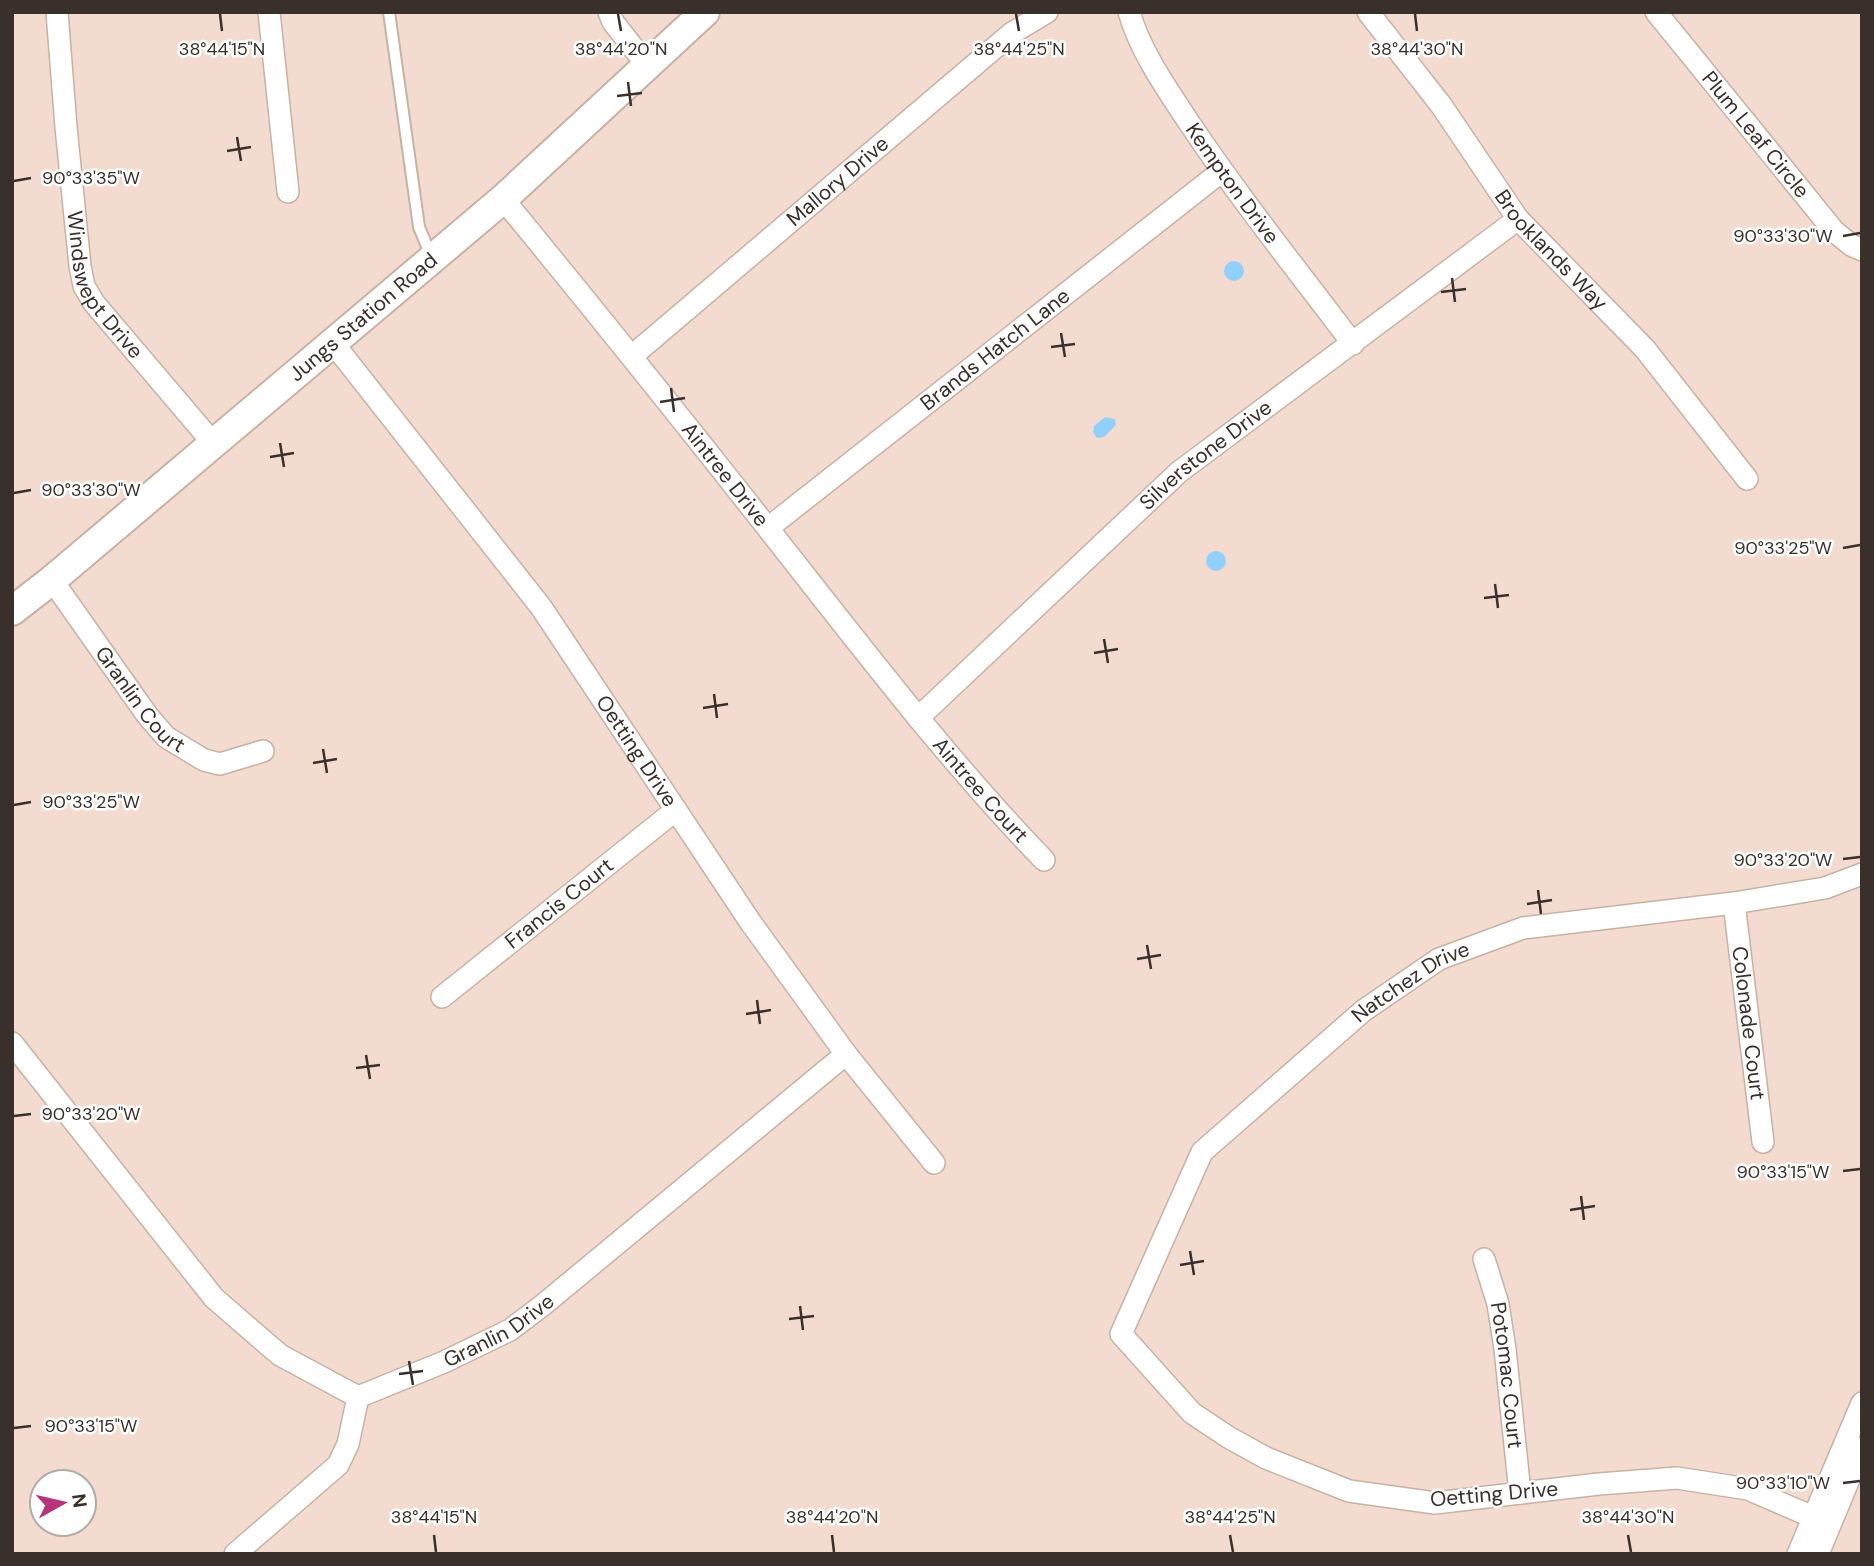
<svg xmlns="http://www.w3.org/2000/svg" width="1874" height="1566" viewBox="0 0 1874 1566" font-family="'DM Sans',sans-serif">
  <style>
    .water { fill: #90d0fa }
    .lines { fill: none; stroke-linecap: round; stroke-linejoin: round }
    .lane-casing { stroke: #c7b2a4; stroke-width: 14 }
    .street-casing { stroke: #c7b2a4; stroke-width: 24 }
    .secondary-casing { stroke: #c7b2a4; stroke-width: 32 }
    .lane { stroke: #fff; stroke-width: 10 }
    .street { stroke: #fff; stroke-width: 21 }
    .secondary { stroke: #fff; stroke-width: 28 }
    .ticks { fill: none; stroke: #39302b; stroke-width: 2.5 }
    .labels { text-anchor: middle; stroke-width: 5; stroke-linejoin: round; paint-order: stroke }
    .street-label { font-size: 21px; fill: #39302b; stroke: #fff }
    .ticks-label { font-size: 18px; text-anchor: middle; fill: #39302b; stroke: #fff; stroke-width: 5; stroke-linejoin: round; paint-order: stroke }
  </style>
  <rect width="100%" height="100%" fill="#f3dccf"/>
  <g class="water">
    <circle cx="1234" cy="271" r="10"/>
    <path d="M1105,417L1115,419L1116,425L1104,437L1097,438L1093,432L1094,426Z"/>
    <circle cx="1216" cy="561" r="10"/>
  </g>
  <g class="lines">
    <g class="lane-casing">
      <path id="lane" d="M389,12L419,227L431,256"/>
    </g>
    <g class="street-casing">
      <g id="street">
        <path id="s1" d="M57,12L66,127L80,266L84,286L94,303L213,443"/>
        <path d="M269,12L288,192"/>
        <path d="M609,12L613,22L647,65"/>
        <path id="s2" d="M1129,12C1141,53 1167,89 1190,124C1241,200 1298,271 1353,344"/>
        <path id="s3" d="M1368,12L1441,105L1518,219L1645,349L1747,479"/>
        <path id="s4" d="M1656,12L1834,231L1851,245L1862,250"/>
        <path id="s5" d="M503,199C601,318 697,438 792,559C873,662 953,766 1044,860"/>
        <path id="s6" d="M333,343L541,607L751,923L846,1054L934,1163"/>
        <path id="s7" d="M632,356L1012,33L1047,12"/>
        <path id="s8" d="M768,528L1222,171"/>
        <path id="s9" d="M52,580L147,715L166,737L204,760L220,764L263,751"/>
        <path id="s10" d="M918,718L1179,472L1518,219"/>
        <path id="s11" d="M1734,903L1763,1142"/>
        <path id="s12" d="M442,997L676,810"/>
        <path d="M12,1043L214,1298L280,1355L358,1397"/>
        <path id="s13" d="M1484,1259L1498,1304L1505,1349L1520,1493"/>
        <path id="s14" d="M358,1397L444,1362L510,1330L543,1305L846,1054"/>
        <path id="s15" d="M1829,1524L1748,1489L1677,1478L1599,1484L1435,1503L1349,1491L1266,1458L1228,1437L1192,1413L1121,1334L1202,1152L1363,1011L1439,959L1523,928L1734,903L1825,888L1862,874"/>
        <path d="M235,1554L338,1465L348,1444L358,1397"/>
        <path d="M1798,1554L1862,1403"/>
        <path d="M1818,1554L1862,1448"/>
      </g>
    </g>
    <g class="secondary-casing">
      <g id="secondary">
        <path id="s16" d="M12,611L52,580L503,199L705,12"/>
      </g>
    </g>
    <use href="#lane" class="lane"/>
    <use href="#street" class="street"/>
    <use href="#secondary" class="secondary"/>
  </g>
  <path class="ticks" d="M220,14L222,31M618,14L621,31M1016,14L1019,31M1415,14L1417,31M628,82L631,106M617,96L642,93M237,137L241,161M227,151L251,147M14,181L31,178M1843,236L1860,233M1452,278L1455,302M1441,292L1466,289M1061,333L1065,357M1051,347L1075,344M671,388L674,412M660,402L685,398M280,443L284,467M270,457L294,453M14,493L31,490M1843,548L1860,545M1495,584L1498,608M1484,598L1509,595M1104,639L1108,663M1094,653L1118,649M714,694L717,718M703,708L728,704M323,749L327,773M313,763L337,759M14,805L31,802M1843,859L1860,857M1538,890L1541,914M1527,904L1552,900M1147,945L1151,969M1137,959L1161,955M757,1000L760,1024M746,1014L771,1010M366,1055L370,1079M356,1068L380,1065M14,1116L31,1114M1843,1171L1860,1169M1581,1196L1584,1220M1570,1210L1595,1206M1190,1251L1194,1275M1180,1265L1204,1261M800,1306L803,1330M789,1319L814,1316M409,1361L413,1385M399,1374L423,1371M14,1428L31,1426M1843,1483L1860,1481M434,1535L436,1552M832,1535L834,1552M1230,1535L1233,1552M1628,1535L1631,1552"/>
  <g class="labels">
    <g class="street-label">
      <text dy="7" stroke="none"><textPath href="#s4" startOffset="158">Plum Leaf Circle</textPath></text>
      <text dy="7" stroke="none"><textPath href="#s7" startOffset="270">Mallory Drive</textPath></text>
      <text dy="7" stroke="none"><textPath href="#s2" startOffset="201">Kempton Drive</textPath></text>
      <text dy="7" stroke="none"><textPath href="#s3" startOffset="301">Brooklands Way</textPath></text>
      <text dy="7" stroke="none"><textPath href="#s1" startOffset="282">Windswept Drive</textPath></text>
      <text dy="7" stroke="none"><textPath href="#s16" startOffset="458">Jungs Station Road</textPath></text>
      <text dy="7" stroke="none"><textPath href="#s8" startOffset="289">Brands Hatch Lane</textPath></text>
      <text dy="7" stroke="none"><textPath href="#s10" startOffset="390">Silverstone Drive</textPath></text>
      <text dy="7" stroke="none"><textPath href="#s5" startOffset="354">Aintree Drive</textPath></text>
      <text dy="7" stroke="none"><textPath href="#s9" startOffset="149">Granlin Court</textPath></text>
      <text dy="7" stroke="none"><textPath href="#s6" startOffset="509">Oetting Drive</textPath></text>
      <text dy="7" stroke="none"><textPath href="#s5" startOffset="760">Aintree Court</textPath></text>
      <text dy="7" stroke="none"><textPath href="#s12" startOffset="150">Francis Court</textPath></text>
      <text dy="7" stroke="none"><textPath href="#s15" startOffset="1242">Natchez Drive</textPath></text>
      <text dy="7" stroke="none"><textPath href="#s11" startOffset="121">Colonade Court</textPath></text>
      <text dy="7" stroke="none"><textPath href="#s14" startOffset="156">Granlin Drive</textPath></text>
      <text dy="7" stroke="none"><textPath href="#s13" startOffset="119">Potomac Court</textPath></text>
      <text transform="translate(1494 1494) rotate(-5)" y="7">Oetting Drive</text>
    </g>
  </g>
  <g class="ticks-label">
    <text x="222" y="55">38°44'15"N</text>
    <text x="621" y="55">38°44'20"N</text>
    <text x="1019" y="55">38°44'25"N</text>
    <text x="1417" y="55">38°44'30"N</text>
    <text x="91" y="184">90°33'35"W</text>
    <text x="1783" y="242">90°33'30"W</text>
    <text x="91" y="496">90°33'30"W</text>
    <text x="1783" y="554">90°33'25"W</text>
    <text x="91" y="808">90°33'25"W</text>
    <text x="1783" y="866">90°33'20"W</text>
    <text x="91" y="1120">90°33'20"W</text>
    <text x="1783" y="1178">90°33'15"W</text>
    <text x="91" y="1432">90°33'15"W</text>
    <text x="1783" y="1489">90°33'10"W</text>
    <text x="434" y="1523">38°44'15"N</text>
    <text x="832" y="1523">38°44'20"N</text>
    <text x="1230" y="1523">38°44'25"N</text>
    <text x="1628" y="1523">38°44'30"N</text>
  </g>
  <rect width="1874" height="1566" fill="none" stroke="#39302b" stroke-width="28"/>
  <g transform="translate(63 1503) rotate(82)"><circle r="33" fill="#ffffff" stroke="#b0acaa" stroke-width="2"/>
  <path d="M0-5L12 26L0 18L-12 26Z" fill="#b7347c"/>
  <text y="-10" font-size="19" font-weight="bold" text-anchor="middle" fill="#39302b">N</text>
  </g>
</svg>
